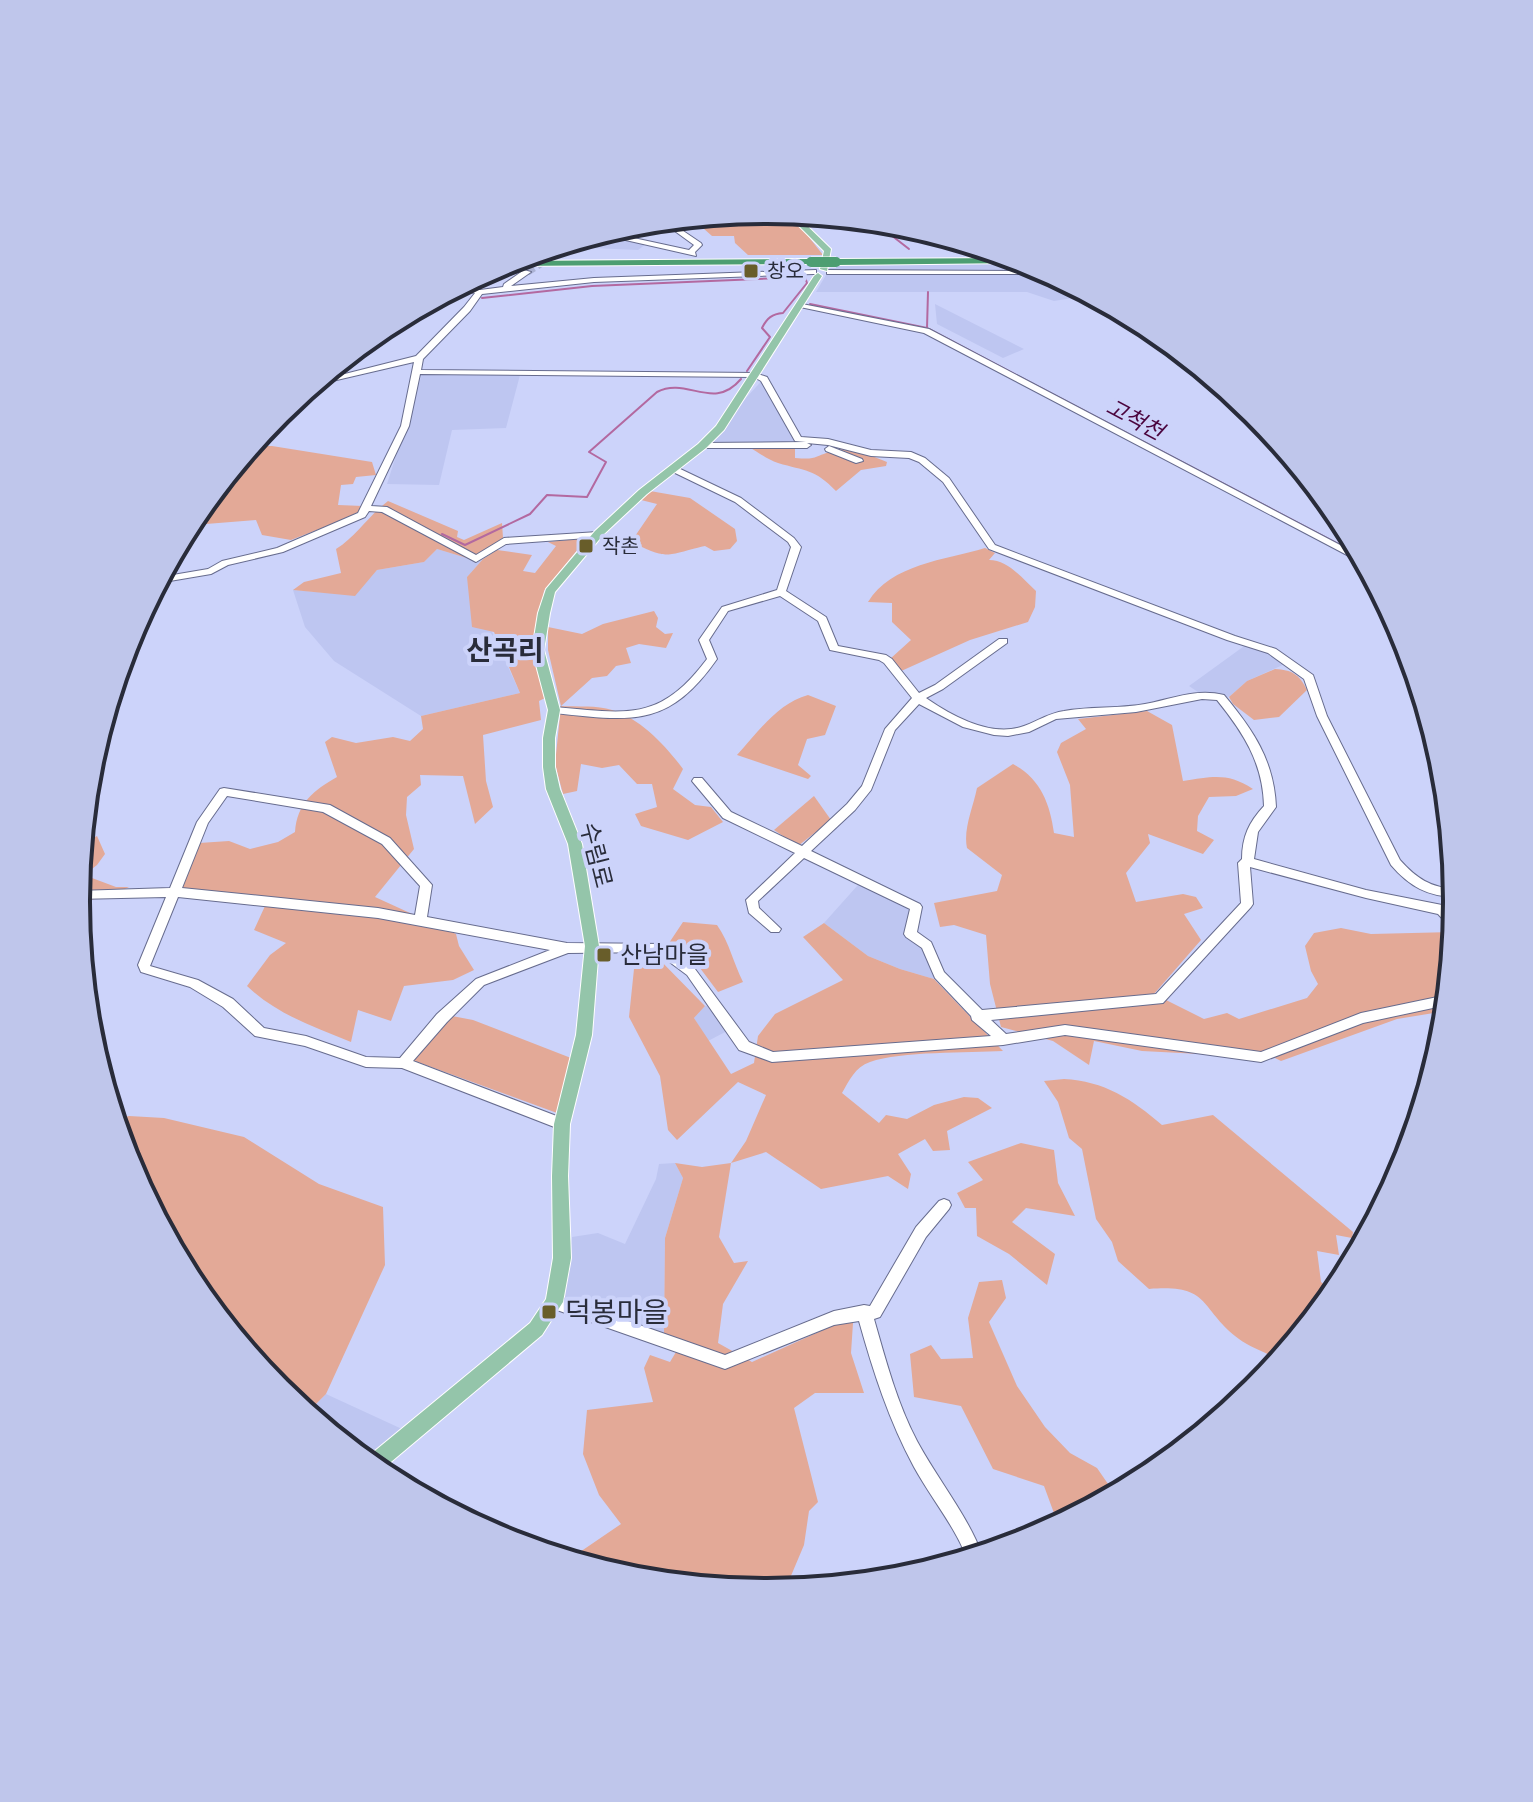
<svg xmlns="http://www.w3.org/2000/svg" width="1533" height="1802" viewBox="0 0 1533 1802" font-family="'Playfair Display','Noto Sans KR',serif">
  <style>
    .built { fill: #bec6f1 }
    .green { fill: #e3a997 }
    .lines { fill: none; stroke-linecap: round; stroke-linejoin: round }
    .stream { stroke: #b369a0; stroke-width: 2 }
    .minor-tunnel { stroke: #abb2d4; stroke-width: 8; stroke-dasharray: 8 4; stroke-linecap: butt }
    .minor-casing { stroke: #676c8e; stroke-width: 2 }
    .major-casing { stroke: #fff; stroke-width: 2 }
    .highway-casing { stroke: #fff; stroke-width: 2 }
    .minor { fill: #fff; fill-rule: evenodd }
    .major { fill: #94c5aa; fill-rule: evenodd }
    .highway { fill: #4d9e72; fill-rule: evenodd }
    .highway-bridge-casing { stroke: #fff; stroke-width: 11; stroke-linecap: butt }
    .highway-bridge { stroke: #4d9e72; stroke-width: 10 }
    .poi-dot { fill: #685d2a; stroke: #ccd3fa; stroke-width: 3 }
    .labels { text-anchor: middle; stroke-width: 8; stroke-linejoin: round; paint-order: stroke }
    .far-poi-label { font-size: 20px; fill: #292c3a; stroke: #ccd3fa; text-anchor: start }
    .far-water-label { font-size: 22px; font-style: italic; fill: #4a043d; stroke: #ccd3fa }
    .street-label { font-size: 24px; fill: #292c3a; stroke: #ccd3fa }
    .poi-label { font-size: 24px; fill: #292c3a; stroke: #ccd3fa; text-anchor: start }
    .quarter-label { font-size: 28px; font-weight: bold; fill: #292c3a; stroke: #ccd3fa }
    .near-poi-label { font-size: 28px; fill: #292c3a; stroke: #ccd3fa; text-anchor: start }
    .rim { fill: none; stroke: #292c3a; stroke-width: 4 }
  </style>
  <rect width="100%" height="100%" fill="#ccd3fa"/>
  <g class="built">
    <path d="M600,234L646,244L638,250L569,247L577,241Z"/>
    <path d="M833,263L1033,264L1091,295L1054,301L1027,292H816Z"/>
    <path d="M935,304L1024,349L1003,358L937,324Z"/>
    <path d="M422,374L520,375L506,428L452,430L439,485L387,484Z"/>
    <path d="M767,375L798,443L713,442L746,398Z"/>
    <path d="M437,549L470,559H483L467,577L520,693L421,716L334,661L305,627L293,590L355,595L377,570L424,562Z"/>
    <path d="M1247,644L1267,650L1287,663L1247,681L1229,697L1198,692L1189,686Z"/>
    <path d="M858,885L913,907L908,937L926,947L934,979L900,969L868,956L824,923Z"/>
    <path d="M711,1005L729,1030L708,1041L694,1018L705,1006Z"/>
    <path d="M675,1163L683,1178L665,1238L664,1335L562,1301L572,1237L598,1233L625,1244L656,1179L659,1164Z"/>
    <path d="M326,1394L402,1429L365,1461L307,1413Z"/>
  </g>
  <g class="green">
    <path d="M767,211L797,213L801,217V227L823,255H748L735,243L734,236H712L703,228L704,223H728L727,214Z"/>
    <path d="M251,446H272L372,462L376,475L356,477L353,484L341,485L338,505L363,506L358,514L291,540L262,535L256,520L206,524L192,534L188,550L170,559L193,517Z"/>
    <path d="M749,447H795V458C817,460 813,457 832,451C850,445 871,456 887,462L886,466L861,470L836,491C815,469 805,471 778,463C768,460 758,452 749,447Z"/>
    <path d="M650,491L690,498L735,529L737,541L730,549L714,551L705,546C665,555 671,561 631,542L657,504L641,500Z"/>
    <path d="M388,501L458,531L457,537L464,540L502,523L503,538L470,559L437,549L424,562L377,570L355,596L293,590L304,582L341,573L336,549C357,536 368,516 388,501Z"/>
    <path d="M587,538L544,591L534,655L545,698L539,701L541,720L483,735L486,781L493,807L475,824L463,776L420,775L421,785L407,797L406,815L414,849L375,897L456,934L459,946L474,970L453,980L404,986L391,1021L358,1010L351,1042C314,1027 276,1014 247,986L270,955L286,943L254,930L265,906L173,886L199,843L229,841L250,849L278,842L295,832C297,803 314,790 337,777L325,742L332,737L356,743L393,737L410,741L423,729L421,716L520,693L494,632L472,627L467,577L483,559L497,550L532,555L523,571L535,573L556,546L548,542Z"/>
    <path d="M985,548L995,553L989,560C1008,560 1022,578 1036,591L1035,607L1028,622L970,640L899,672L890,659L911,640L892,622V603L868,602C891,564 945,560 985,548Z"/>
    <path d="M654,611L658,618L656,627L665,634L673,633L666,648L639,644L626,648L631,663L616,666L607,676L592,678L561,706C577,707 597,705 612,710C640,718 666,746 683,769L673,789L695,805L711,807L723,822L688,840L641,826L635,814L657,807L652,784H637L619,765L602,768L581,764L577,791L563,794L555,764L561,706L548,650V627L582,634L603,624Z"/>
    <path d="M1275,669C1292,670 1299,674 1307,690L1279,717L1254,720L1233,704L1229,697L1247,681Z"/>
    <path d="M808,695L836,706L825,735L807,739L798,765L811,776L808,779L737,755C758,732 778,703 808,695Z"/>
    <path d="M1147,711L1172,725L1183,781C1212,777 1227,772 1253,789L1236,796L1209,797L1198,816L1197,831L1214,840L1203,854L1148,834L1150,843L1126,873L1136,902L1183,894L1196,897L1203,908L1184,914L1201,940L1154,994L1204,1019L1227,1013L1239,1019L1307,998L1318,984L1311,971L1305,946L1314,933L1341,928L1371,934L1453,932L1446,1011L1397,1019L1281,1061L1275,1058L1142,1051L1094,1041L1089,1065L1053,1041L1001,1027L990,984L986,935L954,925L940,927L934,903L997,891L1002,875L967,848C963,829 973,808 977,788L1013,764C1040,778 1050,803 1054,833L1074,837L1070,785L1057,752L1061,743L1086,729L1078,719Z"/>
    <path d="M814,796L831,820L798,846L774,830Z"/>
    <path d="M97,836L105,854L97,865L84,875L116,887H129L108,897L76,902L82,838L90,840Z"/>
    <path d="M683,922L717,925C730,944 733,962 743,982L718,992L700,968L667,946Z"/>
    <path d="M824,923L868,956L900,969L934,979L1003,1051C968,1053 901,1051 870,1062C855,1067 849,1081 842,1093L879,1123L886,1115L907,1119L934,1105L964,1097L978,1098L992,1108L947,1131L950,1150L933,1151L925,1139L898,1154L911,1174L908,1189L888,1176L821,1189L766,1152L731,1163L719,1237L734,1263L748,1261L723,1304L718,1343L752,1362L843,1321L853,1323L851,1353L864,1393H815L794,1408L818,1502L809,1511L804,1545L785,1590L766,1591L631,1578L558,1556L559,1553L577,1554L621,1524L599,1495L583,1454L587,1410L653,1402L644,1368L650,1355L670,1362L682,1342L664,1335L665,1238L683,1178L675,1163L702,1167L731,1163L746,1141L766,1095L738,1082L677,1140L668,1130L660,1076L629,1017L634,969L655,955L705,1006L694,1018L731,1074L754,1063L758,1036L775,1014L843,980L803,937Z"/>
    <path d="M452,1016L473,1020L571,1058L557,1113L412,1060Z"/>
    <path d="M1064,1079C1104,1081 1132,1099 1162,1125L1213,1115L1353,1232L1352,1238L1336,1235L1339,1255L1317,1251L1321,1282L1334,1293L1279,1359C1266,1353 1250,1347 1239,1339C1198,1308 1212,1284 1149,1289L1118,1261L1112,1242L1096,1219L1082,1149L1069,1138L1058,1102L1044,1081Z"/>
    <path d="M129,1116L164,1118L244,1137L319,1184L383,1207L385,1265L326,1394L307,1413C222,1343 147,1225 115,1120Z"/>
    <path d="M1021,1143L1054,1150L1058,1183L1075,1216L1026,1208L1012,1222L1055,1254L1047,1285L1009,1254L977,1236L976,1208H965L957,1193L983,1180L968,1162Z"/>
    <path d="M1002,1280L1006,1298L989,1322L1017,1386L1045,1427L1070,1453L1097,1468L1115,1494L1058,1524L1044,1486L993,1469L961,1406L914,1397L910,1354L931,1345L941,1359L973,1358L968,1318L979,1282Z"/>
  </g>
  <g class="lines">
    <g class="stream">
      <path d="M873,221L909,249"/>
      <path d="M928,292L927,328L1361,556"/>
      <path d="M482,298L592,286L805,277L807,283L783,313C772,314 767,318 762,328L770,337L747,371"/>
      <path d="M810,304L927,328"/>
      <path d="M442,534L465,545L530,514L547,495L587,497L606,462L589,452L657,392C687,376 713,412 741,379"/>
    </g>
    <path class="minor-tunnel" d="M527,272L569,245"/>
    <g class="minor-casing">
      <g id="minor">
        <path d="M667,220L701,243L702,245L695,252L696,256L599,234L606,232L689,250L694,245L661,221Z"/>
        <path d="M578,240L572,247L565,245L566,244Z"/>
        <path d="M524,270L531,272L511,286L594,278L816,270V274H813L594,282L482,294L470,311L423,359L421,370L755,373L767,377L801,437L828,439L871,450L911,452L925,458L949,478L995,545L1235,636L1276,649L1313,675L1327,716L1400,860C1416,878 1431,888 1456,889L1457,897C1428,897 1409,886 1391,865L1317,716L1304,679L1268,653L1227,640L989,549L943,482L919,462L909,458L871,456L828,445L807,443L811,445L807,448H699V444L702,443L806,442L795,441L761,381L754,377L420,374L409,426L371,506L387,507L476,555L504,538L598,532L603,535L601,537L506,544L476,562L382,512L369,511L365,517L283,552L228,565L211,574L158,583L161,577L208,569L222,561L277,548L358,513L401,426L414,362L311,386L317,381L416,356L464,307L475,293L454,289L460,285L480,290L503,287L504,284Z"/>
        <path d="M827,270L1045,271L1052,274H827Z"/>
        <path d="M797,303L929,329L1361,556L1366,565L924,333L800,307H797Z"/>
        <path d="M829,446L862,459L863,461L856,463L826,451L825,449Z"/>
        <path d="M674,466L741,498L794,538L801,547L786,591L826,617L838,646L886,655L892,659L919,693L935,685L999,639H1007V643L943,689L926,698C952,716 991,738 1024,726C1038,721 1049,713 1064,711C1091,706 1118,709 1145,704C1172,699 1196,688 1224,695C1253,730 1274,760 1276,807L1258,832L1254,859L1366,890L1442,905L1446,907L1455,917L1454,929L1451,928L1438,914L1366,898L1250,867L1253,904L1251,907L1163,1003L991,1020L1006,1034L1065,1025L1261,1052L1361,1013L1447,995V1005L1363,1023L1261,1062L1065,1035L1003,1045L772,1062L739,1050L687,975L656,952L568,953L484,985L447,1022L413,1061L567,1120L569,1124L567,1128L562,1130L402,1068L366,1067L305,1046L255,1036L223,1007L190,987L141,972L138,965L166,897L76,899L77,891L170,888L197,822L220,789L224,788L330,805L390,838L432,885L427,917L567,943L663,944L695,969L749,1042L773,1052L991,1036L972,1020L971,1016L935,978L922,948L906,937L904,934L910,909L804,858L758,901L759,908L781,929L779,932H771L749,913L746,900L795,853L723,818L692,781L694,778H702L731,812L802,846L847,804L862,786L885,729L912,698L884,663L879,660L830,650L818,621L780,596L728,611L709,640L717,659C668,729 631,721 554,713L549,710L554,707C627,713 659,723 707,659L699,640L722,607L777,590L791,547L788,542L735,502L671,471L670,469ZM1202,699L1217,700C1243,732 1263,763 1264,806C1249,822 1242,837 1242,859L1238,863L1241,903L1156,994L982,1010L944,972L931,942L917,932L922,907L920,904L811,851L855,810L871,790L895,730L919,704L963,727L994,735L1008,736L1029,732L1056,719L1136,712ZM227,796L323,812L382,844L420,886L415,915L378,908L182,888L208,823ZM178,897L378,918L550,950L476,979L437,1014L400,1058L366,1057L306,1036L264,1028L233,999L198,980L150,966Z"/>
        <path d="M944,1199L949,1201L951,1205L949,1209L926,1237L880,1317L874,1319C886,1361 897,1403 917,1441C938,1480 966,1513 982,1554L967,1558C954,1525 931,1498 914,1467C889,1421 873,1371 859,1321L834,1325L725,1369L554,1309L549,1307L547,1302L549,1297L554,1295L725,1355L834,1311L864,1305L870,1306L916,1227L939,1201Z"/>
      </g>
    </g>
    <g class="major-casing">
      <g id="major">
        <path d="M785,212L794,213L831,249L827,271L820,269L824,251Z"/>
        <path d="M818,273L822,276L724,430L706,448L647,494L603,535L555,592L550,613L544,650L560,710L555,738V767L560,789L582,844L599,946L592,1035L570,1124L568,1176L571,1258L563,1302L542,1335L379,1472L365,1459L530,1323L546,1299L553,1258L552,1176L554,1124L576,1035L585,946L568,844L546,789L543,767V738L548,710L532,650L538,613L546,589L595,531L639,490L698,444L716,426L814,276Z"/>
      </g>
    </g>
    <g class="highway-casing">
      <g id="highway">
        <path d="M1014,258L1029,263L836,265L831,262L836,259Z"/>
        <path d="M811,259L816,262L814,264L497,266L509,261Z"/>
      </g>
    </g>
    <use href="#minor" class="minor"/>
    <use href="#major" class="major"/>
    <use href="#highway" class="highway"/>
    <g class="highway-bridge-casing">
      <path id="highway-bridge" d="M811,262H836"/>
    </g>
    <use href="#highway-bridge" class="highway-bridge"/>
  </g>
  <g class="poi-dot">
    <rect x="743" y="263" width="16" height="16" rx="4"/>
    <rect x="578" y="538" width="16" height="16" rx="4"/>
    <rect x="596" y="947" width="16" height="16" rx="4"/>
    <rect x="541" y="1304" width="16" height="16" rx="4"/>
  </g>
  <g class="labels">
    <g class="far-poi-label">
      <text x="767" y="278">창오</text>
      <text x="602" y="553">작촌</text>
    </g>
    <g class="far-water-label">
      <text transform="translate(1135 419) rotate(28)" y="8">고척천</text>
    </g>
    <g class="street-label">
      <text transform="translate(596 855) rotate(76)" y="8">수림로</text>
    </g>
    <g class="poi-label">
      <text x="620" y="963">산남마을</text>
    </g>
    <g class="quarter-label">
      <text x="505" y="660">산곡리</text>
    </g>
    <g class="near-poi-label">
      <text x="565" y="1322">덕봉마을</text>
    </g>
  </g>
  <path d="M0 0H1533V1802H0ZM766 224H767A676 676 0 0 1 1443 900V902A676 676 0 0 1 767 1578H766A676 676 0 0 1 90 902V900A676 676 0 0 1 766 224Z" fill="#bfc6eb" fill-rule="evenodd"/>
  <path class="rim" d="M766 224H767A676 676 0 0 1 1443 900V902A676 676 0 0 1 767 1578H766A676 676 0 0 1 90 902V900A676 676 0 0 1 766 224Z"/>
</svg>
